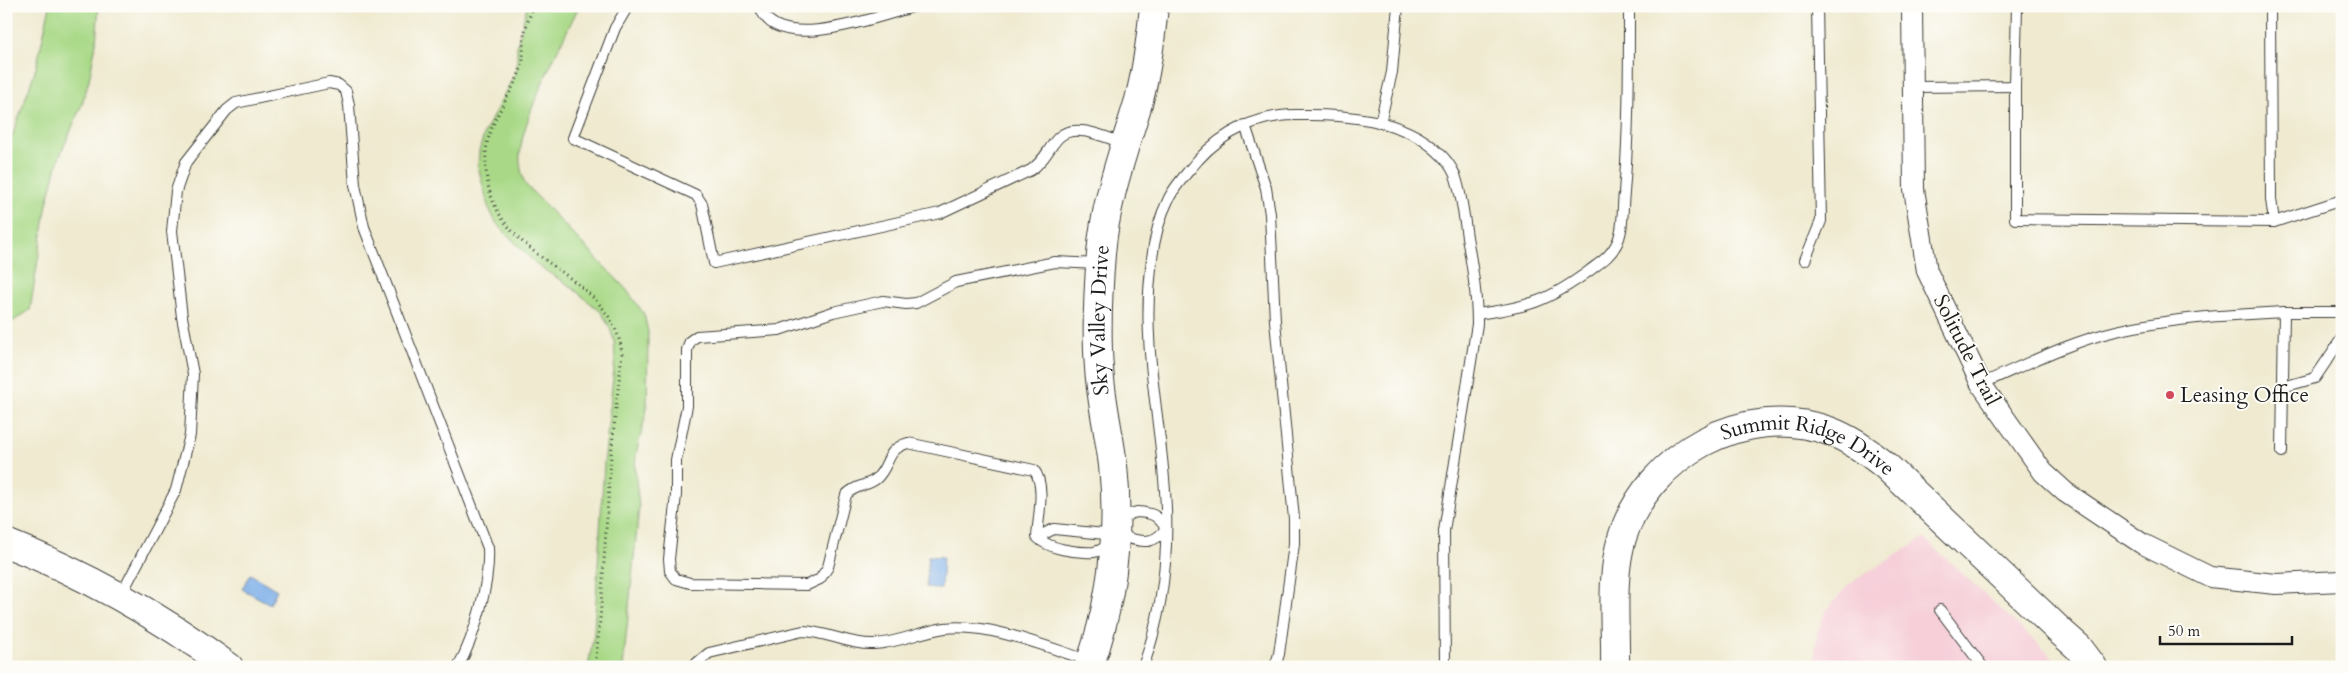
<svg xmlns="http://www.w3.org/2000/svg" width="2348" height="673" viewBox="0 0 2348 673" font-family="Cardo,serif">
  <style>
    .built { fill: #f6cfd9 }
    .green { fill: #a9d987; stroke: #627a52 }
    .water { fill: #7daee8; stroke: #4c6582 }
    .lines { fill: none; stroke-linecap: round; stroke-linejoin: round }
    .lane-casing { stroke: #3c3b37; stroke-width: 12 }
    .street-casing { stroke: #3c3b37; stroke-width: 22 }
    .secondary-casing { stroke: #3c3b37; stroke-width: 30 }
    .path { stroke: #3c3b37; stroke-width: 3; stroke-dasharray: 1 4; stroke-linecap: butt }
    .lane { stroke: #fff; stroke-width: 10 }
    .street { stroke: #fff; stroke-width: 20 }
    .secondary { stroke: #fff; stroke-width: 28 }
    .poi-dot { fill: #d1495b; stroke: #fdfcf7; stroke-width: 2 }
    .labels { text-anchor: middle; stroke-width: 4; stroke-linejoin: round; paint-order: stroke }
    .street-label { font-size: 21px; fill: #1c1c1c; stroke: #fdfcf7 }
    .poi-label { font-size: 21px; fill: #1c1c1c; stroke: #fdfcf7; text-anchor: start }
  </style>
  <rect width="100%" height="100%" fill="#fdfcf7"/>
  <filter id="ink" filterUnits="userSpaceOnUse"><feTurbulence type="fractalNoise" baseFrequency=".02" numOctaves="2"/><feDisplacementMap in="SourceGraphic" scale="10" xChannelSelector="R" yChannelSelector="G"/><feConvolveMatrix kernelMatrix="1 2 1 2 8 2 1 2 1" color-interpolation-filters="sRGB"/></filter>
  <filter id="wash" filterUnits="userSpaceOnUse"><feTurbulence type="fractalNoise" baseFrequency=".0096" numOctaves="4" result="noise"/><feDisplacementMap in="SourceGraphic" scale="20" xChannelSelector="R" yChannelSelector="G"/><feGaussianBlur stdDeviation="1.12" result="paint"/><feColorMatrix in="noise" values="0 0 0 0 0 0 0 0 0 0 0 0 0 0 0 0 0 1.4 0 .05"/><feComposite in="paint" operator="in"/></filter>
  <g filter="url(#wash)">
    <rect width="100%" height="100%" fill="#efead0"/>
    <path class="built" d="M1924,538L2050,655L2061,667H1814L1817,633L1825,612L1849,584Z"/>
    <g class="green">
      <path d="M50,6H99L96,43L89,80L82,104L59,158L47,204L30,310L6,326V154L36,68Z"/>
      <path d="M527,6H579C561,45 523,114 520,154C519,164 522,175 525,184L626,289L644,314L648,332L647,409L636,454L635,470L639,507L623,667H588L594,633L604,464L615,359L614,340L609,326L601,312L570,286L538,266L496,223L488,206L478,166L479,151L485,132L517,69V46Z"/>
    </g>
    <g class="water">
      <path d="M928,556L943,557L941,589L926,587Z"/>
      <path d="M250,574L277,590L270,604L242,589Z"/>
    </g>
  </g>
  <g filter="url(#ink)">
    <g class="lines">
      <g class="lane-casing">
        <g id="lane">
          <path d="M628,6L615,28L573,138L696,195L702,204L714,263L940,213L1031,170C1046,159 1047,150 1058,138C1074,121 1107,138 1125,144"/>
          <path d="M760,6C774,57 882,15 916,6"/>
          <path d="M2015,86V219L2274,222L2271,199L2270,6"/>
          <path d="M1913,87L2015,86L2017,6"/>
          <path d="M1380,123L1392,72L1398,6"/>
          <path d="M1245,125L1266,188L1270,214L1275,321L1294,519V544L1279,654L1275,667"/>
          <path d="M2274,222L2342,200"/>
          <path d="M1805,260L1821,221L1817,6"/>
          <path d="M2284,312H2342"/>
          <path d="M1477,314C1528,307 1547,302 1589,271C1599,263 1610,257 1616,245C1624,231 1622,209 1624,193C1629,131 1629,69 1629,6"/>
          <path d="M1981,384C2025,365 2069,342 2116,331C2171,318 2227,315 2284,312L2282,452"/>
          <path d="M2283,387L2315,378L2342,338"/>
          <path d="M1137,512C1153,513 1157,515 1166,528C1156,543 1145,543 1128,538L1115,525L1130,514Z"/>
          <path d="M1037,537L1054,529L1105,534L1115,540C1108,545 1102,551 1094,552C1076,553 1048,549 1037,537C1038,518 1046,485 1034,470L908,443C885,450 891,464 877,478C869,486 856,484 846,495L828,567L820,579L807,585L690,583L676,579L670,571L669,559L676,495V460L687,406V350L690,341L697,336L779,330L833,312L883,301L906,304L916,303L956,282L1055,262L1099,264"/>
          <path d="M120,597L176,490L190,435L193,374L182,317L172,231L176,191L186,162L227,110L236,103L329,83L339,85L346,91L349,105L355,185L364,227L488,548C490,583 475,636 458,667"/>
          <path d="M1940,610L1983,667"/>
          <path d="M692,667L709,653L803,631C827,632 850,645 874,644C899,643 921,631 945,628C991,623 1046,647 1090,661"/>
          <path d="M1143,667C1161,617 1168,562 1166,509C1163,426 1141,353 1151,268C1153,244 1158,220 1169,198C1176,184 1188,172 1198,160C1223,132 1258,115 1296,115C1343,114 1403,118 1438,152C1446,159 1451,166 1455,175C1462,195 1464,217 1467,237C1472,266 1477,294 1477,324L1444,531L1445,667"/>
        </g>
      </g>
      <g class="street-casing">
        <path id="street" d="M1912,6L1914,189L1927,271L1981,384L2043,472L2065,492L2141,543L2210,577L2276,584L2342,581"/>
      </g>
      <g class="secondary-casing">
        <g id="secondary">
          <path d="M6,543C85,574 161,617 229,667"/>
          <path id="s1" d="M1089,667C1112,603 1120,533 1113,465C1109,433 1101,400 1099,368C1096,330 1098,292 1101,254C1105,201 1124,150 1139,100C1147,69 1151,38 1154,6"/>
          <path id="s2" d="M1615,667C1616,625 1610,578 1622,538C1648,454 1745,401 1829,431C1851,439 1869,452 1887,467L2062,633L2078,647L2093,667"/>
        </g>
      </g>
      <path class="path" d="M533,6C530,16 526,26 524,35C522,46 525,59 521,69C511,96 487,124 486,153C479,266 610,262 622,353L611,455L600,621L595,667"/>
      <use href="#lane" class="lane"/>
      <use href="#street" class="street"/>
      <use href="#secondary" class="secondary"/>
    </g>
  </g>
  <circle class="poi-dot" cx="2170" cy="395" r="5"/>
  <g class="labels">
    <g class="street-label">
      <text dy="7" stroke="none"><textPath href="#s1" startOffset="351">Sky Valley Drive</textPath></text>
      <text transform="translate(1967 350) rotate(63)" y="7">Solitude Trail</text>
      <text dy="7" stroke="none"><textPath href="#s2" startOffset="371">Summit Ridge Drive</textPath></text>
    </g>
    <g class="poi-label">
      <text x="2180" y="402">Leasing Office</text>
    </g>
  </g>
  <rect width="2348" height="673" fill="none" stroke="#fdfcf7" stroke-width="25"/>
  <path d="M2160 636v8h132v-8" fill="none" stroke="#1c1c1c" stroke-width="2.5"/>
  <text x="2168" y="636" font-size="15" fill="#1c1c1c" stroke="#fdfcf7" stroke-width="4" paint-order="stroke">50 m</text>
</svg>
